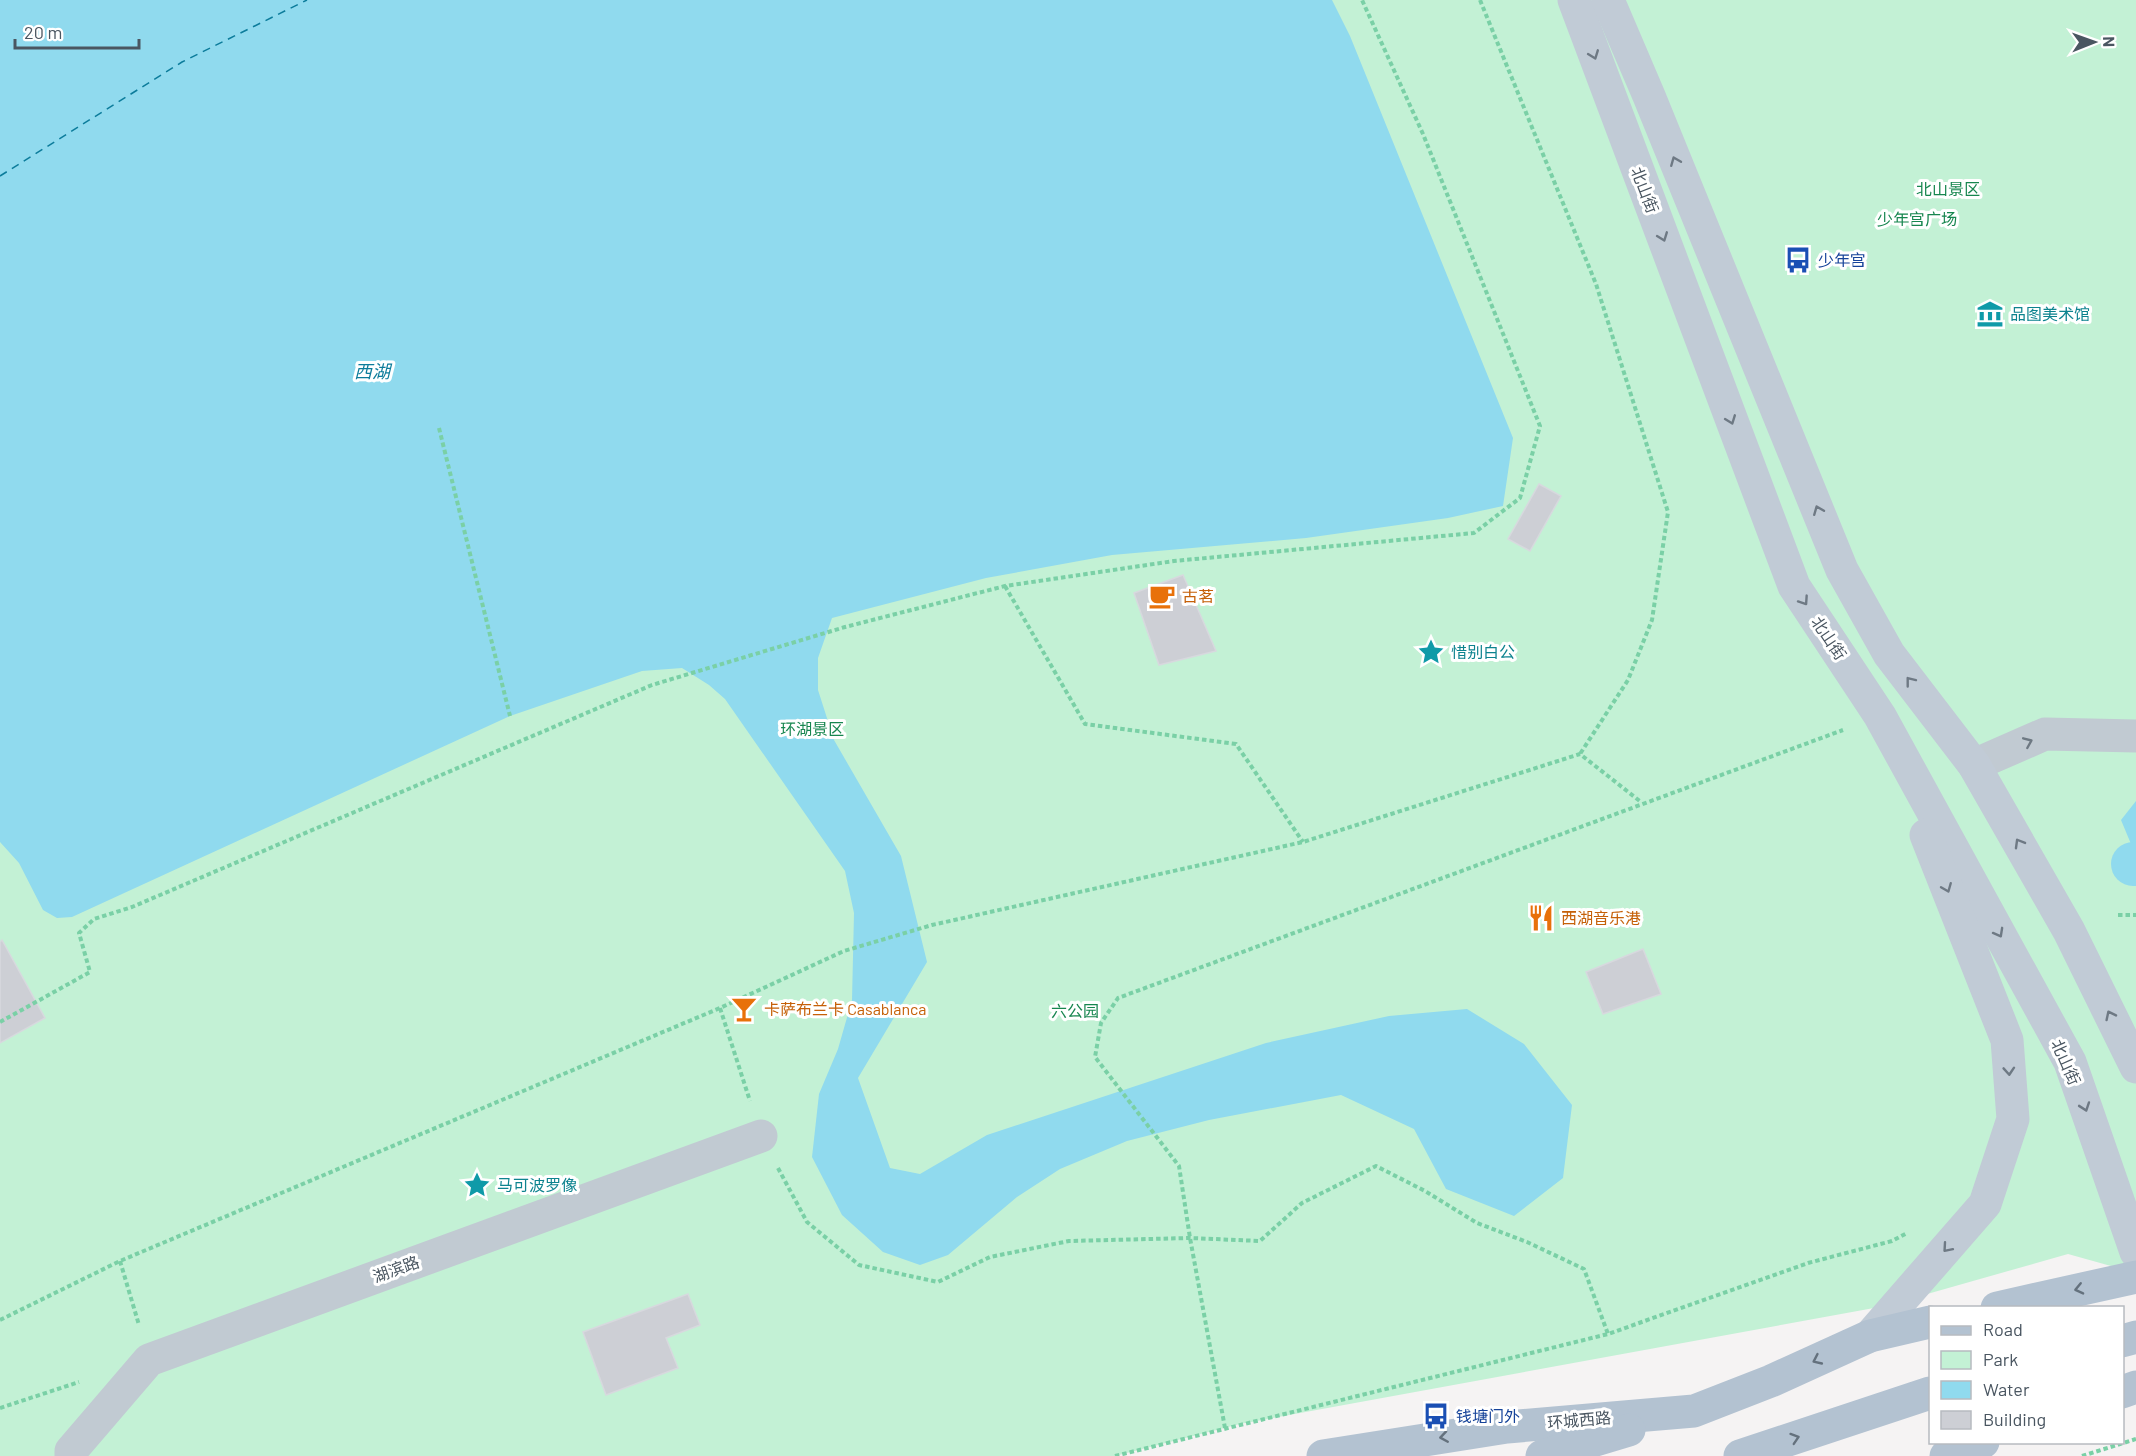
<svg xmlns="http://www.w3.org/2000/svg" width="2136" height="1456" viewBox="0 0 2136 1456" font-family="Barlow,'Noto Sans SC',sans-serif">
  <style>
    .green { fill: #c3f1d5 }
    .water { fill: #90daee }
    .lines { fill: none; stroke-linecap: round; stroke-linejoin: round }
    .canal { stroke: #90daee; stroke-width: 44 }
    .ferry { stroke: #0c7c9b; stroke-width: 1.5; stroke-dasharray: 8 6; stroke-linecap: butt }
    .building { fill: #cdcfd5; stroke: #d7d9de; stroke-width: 1.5 }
    .path { stroke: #7ad0a6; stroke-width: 4; stroke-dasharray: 4.5 3; stroke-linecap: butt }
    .pedestrian { stroke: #c1cad2; stroke-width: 33 }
    .minor { stroke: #c1cad2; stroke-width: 33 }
    .secondary { stroke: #c1cbd6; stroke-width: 33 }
    .primary { stroke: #b3c2d1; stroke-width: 33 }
    .oneway { stroke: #6e7984 }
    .oneway2 { stroke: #6e7983 }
    .oneway3 { stroke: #64717d }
    .labels { text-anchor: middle; stroke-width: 6; stroke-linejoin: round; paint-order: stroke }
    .park-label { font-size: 16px; fill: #17864f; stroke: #fff }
    .street-label { font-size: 16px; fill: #4a5661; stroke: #fff }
    .transit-label { font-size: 16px; fill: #164399; stroke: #fff; text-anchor: start }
    .culture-label { font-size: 16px; fill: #0d838f; stroke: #fff; text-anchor: start }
    .food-label { font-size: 16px; fill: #c56008; stroke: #fff; text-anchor: start }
    .water-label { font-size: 18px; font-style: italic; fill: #0c7c9b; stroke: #fff }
  </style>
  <rect width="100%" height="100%" fill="#f5f3f3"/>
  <path class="green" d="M0,0H2136V1273L2068,1254L1885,1306L1240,1424L1115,1456H0Z"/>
  <g class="water">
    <path d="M0,0H1332L1350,36L1513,438L1503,506L1448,518L1306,538L1112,555L986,578L832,618L818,658V690L834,740L901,856L927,962L858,1078L890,1168L920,1174L987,1135L1266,1043L1389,1016L1467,1009L1524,1044L1572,1105L1563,1178L1514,1216L1446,1189L1414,1129L1341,1095L1209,1120L1127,1141L1060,1169L1017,1197L948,1255L920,1265L883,1252L842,1215L812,1157L819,1094L838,1049L852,1000L854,913L845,871L725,699L709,685L682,668L642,671L510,716L72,917L57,918L43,910L19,863L0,842Z"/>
    <path d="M2136,801V856L2121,820Z"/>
  </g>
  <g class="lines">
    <path class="canal" d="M2133,864H2136"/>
    <path class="ferry" d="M0,176L182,62L307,0"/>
  </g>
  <g class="building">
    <path d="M1539,484L1561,496L1530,551L1508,539Z"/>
    <path d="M1183,575L1216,651L1159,665L1134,593Z"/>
    <path d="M2,940L45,1018L0,1043V942Z"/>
    <path d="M1643,949L1661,994L1603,1014L1586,972Z"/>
    <path d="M688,1294L700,1325L666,1338L678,1368L606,1395L583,1332Z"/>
  </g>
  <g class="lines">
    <g class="path">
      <path d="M1480,0L1596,284L1668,512L1652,620L1628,680L1580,754"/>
      <path d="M439,428L510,716"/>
      <path d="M1005,586L1085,724L1236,744L1303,842"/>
      <path d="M2118,915H2136"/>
      <path d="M720,1008L750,1101"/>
      <path d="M0,1022L90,972L79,933L94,919L132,907L652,685L845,627L1005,586L1174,561L1474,533L1520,498L1540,426L1423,134L1362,0"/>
      <path d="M778,1168L807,1222L859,1265L938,1282L990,1257L1069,1241L1190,1238L1260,1241L1302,1203L1376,1166L1425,1191L1477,1223L1527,1242L1584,1269L1608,1334"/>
      <path d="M120,1261L139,1325"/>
      <path d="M0,1320L120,1261L720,1008L844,951L932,925L1303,842L1580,754L1641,802"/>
      <path d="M0,1408L79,1382"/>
      <path d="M1225,1428L1190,1238L1179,1166L1095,1057L1101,1023L1118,998L1843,730"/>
      <path d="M1115,1456L1608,1334L1808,1263L1892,1241L1907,1233"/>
      <path d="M2082,1456L2136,1439"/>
    </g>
    <path class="pedestrian" d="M71,1456V1451L149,1360L761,1136"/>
    <path class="minor" d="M1974,765L2045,734L2136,736"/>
    <g class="secondary">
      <path d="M1574,0L1794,586L1880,716L2070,1062L2136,1252"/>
      <path d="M1608,0L1649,96L1842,570L1889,654L1974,765L2069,931L2136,1067"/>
      <path d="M1870,1336L1985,1204L2013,1119L2007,1040L1926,835"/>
    </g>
    <g class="primary">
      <path d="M1997,1308L2136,1277"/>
      <path d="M2122,1341L2136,1337"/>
      <path d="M2122,1392L2136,1387"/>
      <path d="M1323,1456L1507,1427L1694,1411L1771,1381L1870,1336L1930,1322"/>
      <path d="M1542,1456L1629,1430"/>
      <path d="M1740,1456L1930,1393"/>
      <path d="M1946,1456L1983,1442"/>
    </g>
  </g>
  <defs><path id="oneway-chevron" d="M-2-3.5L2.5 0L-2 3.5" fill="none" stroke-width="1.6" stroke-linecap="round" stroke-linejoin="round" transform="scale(1.5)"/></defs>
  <g class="oneway">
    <use href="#oneway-chevron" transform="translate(1594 55) rotate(69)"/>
    <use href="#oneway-chevron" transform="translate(1675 161) rotate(-112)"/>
    <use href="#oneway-chevron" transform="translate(1663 237) rotate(69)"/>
    <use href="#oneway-chevron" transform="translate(1731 420) rotate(69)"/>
    <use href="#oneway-chevron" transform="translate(1818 510) rotate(-112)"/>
    <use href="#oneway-chevron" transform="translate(1804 601) rotate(56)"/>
    <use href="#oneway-chevron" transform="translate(1910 681) rotate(-128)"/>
    <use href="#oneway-chevron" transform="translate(2019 843) rotate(-120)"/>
    <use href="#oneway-chevron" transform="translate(1947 888) rotate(68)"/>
    <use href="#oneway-chevron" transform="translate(1999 933) rotate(61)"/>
    <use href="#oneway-chevron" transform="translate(2110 1015) rotate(-116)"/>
    <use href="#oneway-chevron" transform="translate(2009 1071) rotate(86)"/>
    <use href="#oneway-chevron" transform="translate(2085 1107) rotate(71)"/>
    <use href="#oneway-chevron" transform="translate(1947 1248) rotate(131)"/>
  </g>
  <use class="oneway2" href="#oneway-chevron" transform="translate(2028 742) rotate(-23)"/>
  <g class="oneway3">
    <use href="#oneway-chevron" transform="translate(2079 1289) rotate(167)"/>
    <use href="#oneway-chevron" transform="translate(1817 1360) rotate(155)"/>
    <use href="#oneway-chevron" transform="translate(1444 1437) rotate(171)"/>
    <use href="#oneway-chevron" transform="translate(1795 1438) rotate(-18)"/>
  </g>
  <defs>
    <g id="bus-bare" transform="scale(2.07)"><path d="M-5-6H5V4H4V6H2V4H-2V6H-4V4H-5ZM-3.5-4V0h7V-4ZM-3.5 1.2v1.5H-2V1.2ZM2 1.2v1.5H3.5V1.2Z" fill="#1a4fb4" stroke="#fff" stroke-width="2.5" paint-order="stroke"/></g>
    <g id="museum-bare" transform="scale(2.07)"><path d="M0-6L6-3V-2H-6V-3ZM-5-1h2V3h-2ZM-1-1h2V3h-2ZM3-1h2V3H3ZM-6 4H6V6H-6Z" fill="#0f9aa8" stroke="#fff" stroke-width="2.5" paint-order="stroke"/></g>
    <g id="cafe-bare" transform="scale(2.07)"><path d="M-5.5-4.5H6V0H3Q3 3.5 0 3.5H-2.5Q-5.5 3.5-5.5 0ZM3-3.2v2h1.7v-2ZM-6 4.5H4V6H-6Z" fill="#e8710a" stroke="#fff" stroke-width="2.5" paint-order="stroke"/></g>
    <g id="sight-bare" transform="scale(2.07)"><path d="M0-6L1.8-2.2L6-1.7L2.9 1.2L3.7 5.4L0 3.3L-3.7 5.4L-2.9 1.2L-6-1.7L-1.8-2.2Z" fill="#0f9aa8" stroke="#fff" stroke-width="2.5" paint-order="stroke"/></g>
    <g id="restaurant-bare" transform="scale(2.07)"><path d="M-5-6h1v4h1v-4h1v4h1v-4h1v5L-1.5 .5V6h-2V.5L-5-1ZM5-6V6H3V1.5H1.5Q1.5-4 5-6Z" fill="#e8710a" stroke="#fff" stroke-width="2.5" paint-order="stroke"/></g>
    <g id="bar-bare" transform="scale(2.07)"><path d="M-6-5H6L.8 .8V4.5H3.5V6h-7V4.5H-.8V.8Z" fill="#e8710a" stroke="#fff" stroke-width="2.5" paint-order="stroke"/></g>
  </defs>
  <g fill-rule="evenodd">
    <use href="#bus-bare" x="1798" y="260"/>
    <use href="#museum-bare" x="1990" y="314"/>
    <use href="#cafe-bare" x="1162" y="596"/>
    <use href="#sight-bare" x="1431" y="652"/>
    <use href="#restaurant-bare" x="1541" y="918"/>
    <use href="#bar-bare" x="744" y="1009"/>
    <use href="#sight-bare" x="477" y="1185"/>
    <use href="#bus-bare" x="1436" y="1416"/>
  </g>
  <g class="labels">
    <g class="park-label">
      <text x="1948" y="195">北山景区</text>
      <text x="1917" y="225">少年宫广场</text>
      <text x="812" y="735">环湖景区</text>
      <text x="1075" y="1017">六公园</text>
    </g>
    <g class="street-label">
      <text transform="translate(1645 190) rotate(69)" y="6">北山街</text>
      <text transform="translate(1829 638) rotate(56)" y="6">北山街</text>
      <text transform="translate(2066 1062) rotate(66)" y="6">北山街</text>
      <text transform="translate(396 1269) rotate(-20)" y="6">湖滨路</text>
      <text transform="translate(1579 1420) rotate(-5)" y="6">环城西路</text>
    </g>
    <g class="transit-label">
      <text x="1818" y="266">少年宫</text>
      <text x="1456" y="1422">钱塘门外</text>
    </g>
    <g class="culture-label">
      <text x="2010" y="320">品图美术馆</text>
      <text x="1451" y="658">惜别白公</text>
      <text x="497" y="1191">马可波罗像</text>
    </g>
    <g class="food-label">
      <text x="1182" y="602">古茗</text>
      <text x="1561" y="924">西湖音乐港</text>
      <text x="764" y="1015">卡萨布兰卡 Casablanca</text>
    </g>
    <g class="water-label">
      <text x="372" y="378">西湖</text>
    </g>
  </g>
  <rect x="1929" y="1306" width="195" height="138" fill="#ffffff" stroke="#b7bbc0" stroke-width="1.5"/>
  <rect x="1941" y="1326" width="30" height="9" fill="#b3c2d1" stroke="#b7bbc0" stroke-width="1.5"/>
  <text x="1983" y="1336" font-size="18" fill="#4a5661">Road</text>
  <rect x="1941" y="1351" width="30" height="18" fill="#c3f1d5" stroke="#b7bbc0" stroke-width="1.5"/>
  <text x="1983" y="1366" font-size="18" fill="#4a5661">Park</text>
  <rect x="1941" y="1381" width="30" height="18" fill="#90daee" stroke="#b7bbc0" stroke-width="1.5"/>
  <text x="1983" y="1396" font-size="18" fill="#4a5661">Water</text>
  <rect x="1941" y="1411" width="30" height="18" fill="#cdcfd5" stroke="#b7bbc0" stroke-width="1.5"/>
  <text x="1983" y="1426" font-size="18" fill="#4a5661">Building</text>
  <g transform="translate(2094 42) rotate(89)" stroke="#ffffff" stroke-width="4.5" paint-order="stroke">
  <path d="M0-4.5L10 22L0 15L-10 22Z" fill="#4a5661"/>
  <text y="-9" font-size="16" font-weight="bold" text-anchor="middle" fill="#4a5661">N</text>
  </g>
  <path d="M15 39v9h124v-9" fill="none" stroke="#4a5661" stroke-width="3"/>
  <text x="24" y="39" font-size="18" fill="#4a5661" stroke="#ffffff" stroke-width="4.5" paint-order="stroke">20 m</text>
</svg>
